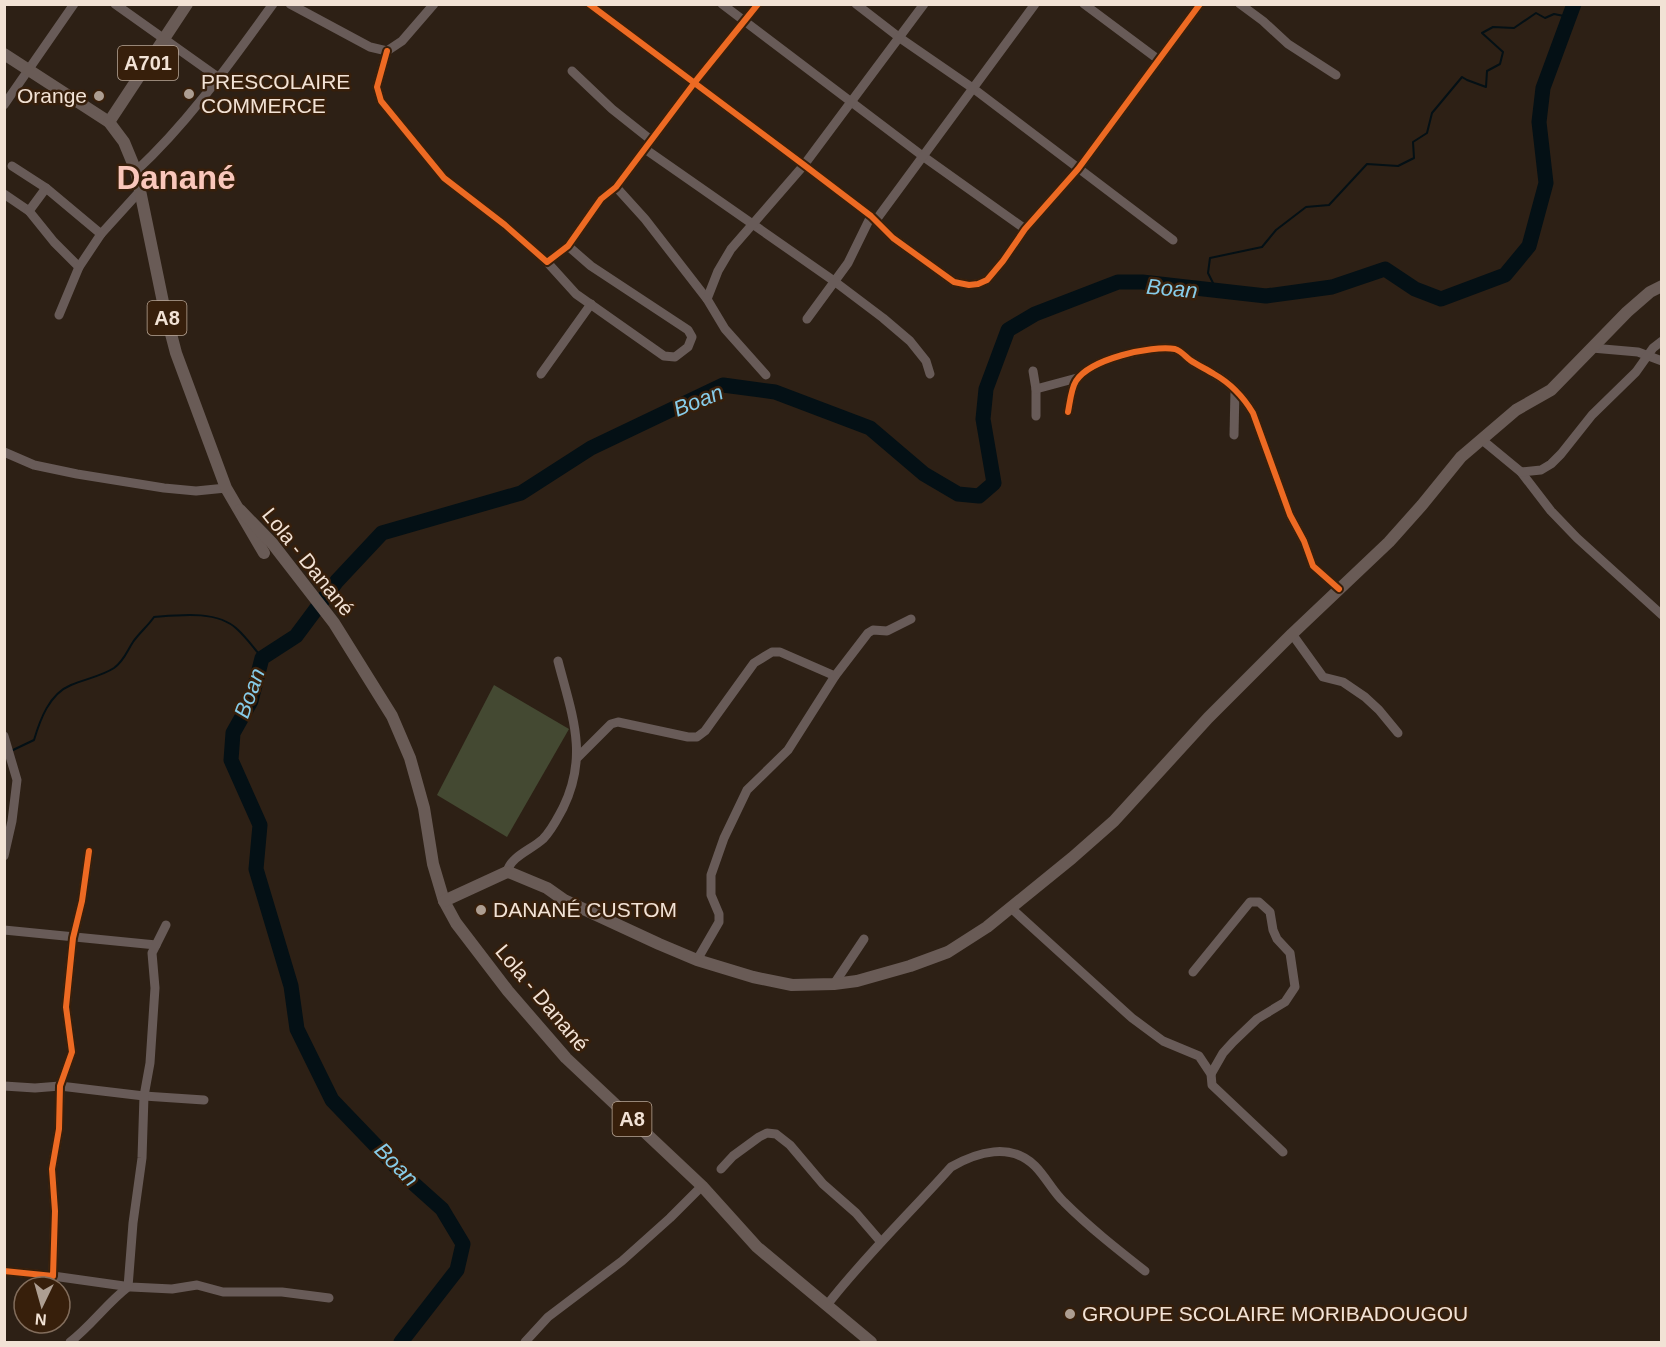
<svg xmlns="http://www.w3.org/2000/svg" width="1666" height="1347" viewBox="0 0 1666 1347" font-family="Helvetica,sans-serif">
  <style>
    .pitch { fill: #444932 }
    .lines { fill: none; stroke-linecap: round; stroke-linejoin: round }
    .stream { stroke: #041015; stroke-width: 2 }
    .river { stroke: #041015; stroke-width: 15 }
    .minor { stroke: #685b58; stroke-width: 9 }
    .major { stroke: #695b56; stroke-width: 12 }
    .cycleway-casing { stroke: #371f0b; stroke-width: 10 }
    .cycleway { stroke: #ed6a23; stroke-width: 6 }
    .poi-dot { fill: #ad9e92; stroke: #371f0b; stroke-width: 2 }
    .labels { text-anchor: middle; stroke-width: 5; stroke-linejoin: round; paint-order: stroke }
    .shield { fill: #371f0b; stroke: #baa898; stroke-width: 1.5 }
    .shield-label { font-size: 20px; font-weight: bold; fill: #f2e2d5 }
    .poi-label { font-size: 21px; fill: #f2e2d5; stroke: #371f0b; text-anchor: start }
    .street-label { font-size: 21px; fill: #f2e2d5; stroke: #371f0b }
    .water-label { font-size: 22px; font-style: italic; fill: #87cce9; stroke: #371f0b }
    .town-label { font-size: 33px; font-weight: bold; fill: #f9c7bb; stroke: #371f0b }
  </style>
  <rect width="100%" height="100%" fill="#2d2015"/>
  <path class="pitch" d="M494,685L569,729L507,837L437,795Z"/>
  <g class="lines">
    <g class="stream">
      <path d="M1217,291L1208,273L1210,258L1262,247L1276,230L1306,207L1329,205L1367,164L1398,166L1414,158L1413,142L1427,133L1432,113L1462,77L1467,80L1486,87L1487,71L1500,64L1503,52L1482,33L1493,27L1514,28L1536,13L1545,18L1554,14L1569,17"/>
      <path d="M13,750L34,740C40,720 49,694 71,685C85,679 102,676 114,668C124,661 127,651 133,642C139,633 148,626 154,617C179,615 217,610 237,629C246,637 254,648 262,658"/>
    </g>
    <path class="river" d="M401,1342L457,1270L463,1244L442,1209L404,1175L332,1100L297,1029L291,986L256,869L260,825L231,760L233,733L251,701L262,658L296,636L337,581L382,533L521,493L591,448L723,385L775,392L870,428L924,474L958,494L979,496L994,483L983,419L986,389L1008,330L1035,314L1118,282H1142L1266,296L1332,287L1385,269L1415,289L1441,299L1505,275L1529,246L1546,183L1539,122L1543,88L1574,4"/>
    <g class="minor">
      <path d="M115,4L219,78"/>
      <path d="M290,4L370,47L387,51L402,41L434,4"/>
      <path d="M589,4L804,165L871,216L893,238L954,282L969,285L978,284L987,280L1003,261L1025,229L1078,169L1200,4"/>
      <path d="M722,4L924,157L1025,229"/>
      <path d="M856,4L900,38L974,89L1173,240"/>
      <path d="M1084,4L1159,60"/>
      <path d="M1240,4L1263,21L1288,44L1336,75"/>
      <path d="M387,51L377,87L381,101L444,178L505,225L547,262L568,246L601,199L616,187L695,82L758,4"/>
      <path d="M572,71L612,109L651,140"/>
      <path d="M4,105L74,4"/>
      <path d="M645,149L834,281L883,318L910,341L926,361L930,374"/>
      <path d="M12,166L46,188L101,234L140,191"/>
      <path d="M136,171C189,122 230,63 273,4"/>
      <path d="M616,187L645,219L707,299"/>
      <path d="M4,194L29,211L46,188"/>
      <path d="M29,211L54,242L79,267"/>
      <path d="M876,220L1035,4"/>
      <path d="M547,262L576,294L664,356L675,357L688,347L692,337L688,330L591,266L568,246"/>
      <path d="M59,315L79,267L101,234"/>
      <path d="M807,319L848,263L871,216"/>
      <path d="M1592,348L1638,352L1662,361"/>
      <path d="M1033,371L1036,389V416"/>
      <path d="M541,374L591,304"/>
      <path d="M766,375L725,329L707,299L718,271L731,249L804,165L924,4"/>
      <path d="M1036,389L1077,378"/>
      <path d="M1068,412C1070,402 1071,389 1076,381C1090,359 1151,345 1175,349C1181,351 1185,356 1190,360C1197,365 1206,369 1214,374C1230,383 1244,398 1253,413L1290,515L1304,541L1313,566L1339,589"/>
      <path d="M1234,435L1235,390"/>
      <path d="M1481,439L1521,472L1551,511L1577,538L1662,615"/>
      <path d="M4,452L34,465L77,474L164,488L196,491L226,488"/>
      <path d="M1521,472L1541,470L1551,464L1561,454L1592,415L1636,372L1653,348L1662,341"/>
      <path d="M1292,634L1323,677L1343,682L1365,697L1379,710L1398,733"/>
      <path d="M4,736L17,780L12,821L4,856"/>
      <path d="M578,757L611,724L618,722L688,737H697L705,731L754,663L772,652H780L835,676"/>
      <path d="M507,872C511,856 531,850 543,839C552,830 557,819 563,808C589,755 572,715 558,661"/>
      <path d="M1011,908L1132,1018L1163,1041L1199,1056L1211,1074L1212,1085L1283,1152"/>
      <path d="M4,930L156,945"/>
      <path d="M697,960L719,922V914L711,895V875L724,838L747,790L788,750L835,676L868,633L873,630L887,631L911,619"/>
      <path d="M1193,972L1250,902H1259L1270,912L1273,930L1277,939L1290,953L1295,987L1285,1002L1257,1019L1233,1042L1223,1053L1211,1074"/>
      <path d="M834,984L864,939"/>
      <path d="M4,1086L35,1088L60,1086L144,1096L204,1100"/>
      <path d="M721,1169L733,1156L759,1137L767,1133L776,1134L790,1145L823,1184L856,1213L881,1242"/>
      <path d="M4,1271L53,1276L55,1211L52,1169L59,1129L60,1086L72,1052L66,1007L73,938L82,901L89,851"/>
      <path d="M53,1276L131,1287L172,1289L197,1285L223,1292H282L329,1298"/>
      <path d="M827,1305C865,1256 910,1213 951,1167C977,1152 1011,1142 1035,1166C1046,1177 1053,1192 1064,1202C1089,1227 1117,1249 1145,1271"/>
      <path d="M70,1342C91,1326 107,1303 128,1287L133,1223L142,1158L144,1096L150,1063L155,988L152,953L166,925"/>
      <path d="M525,1342L548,1317L622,1261L670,1218L702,1186"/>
    </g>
    <g class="major">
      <path d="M4,54L109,122L124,142L136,171L164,307L176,353L226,488L264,553"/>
      <path d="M109,122L187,4"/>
      <path d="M240,510L272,543L334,623L392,716L410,758L424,808L433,864L444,901L456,923L508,991L566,1058L702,1186L757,1247L871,1342"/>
      <path d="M444,901L507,872L511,873L547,888L564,900L659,944L697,960L753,977L792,985L834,984L857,981L910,966L948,952L987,927L1072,858L1114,821L1208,718L1292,634L1389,542L1422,505L1461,457L1516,410L1551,390L1627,312L1650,292L1662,286"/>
    </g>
    <g class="cycleway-casing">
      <g id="cycleway">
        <path d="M589,4L804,165L871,216L893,238L954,282L969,285L978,284L987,280L1003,261L1025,229L1078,169L1200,4"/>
        <path d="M387,51L377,87L381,101L444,178L505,225L547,262L568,246L601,199L616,187L695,82L758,4"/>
        <path d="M1068,412C1070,402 1071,389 1076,381C1090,359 1151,345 1175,349C1181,351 1185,356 1190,360C1197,365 1206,369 1214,374C1230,383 1244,398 1253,413L1290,515L1304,541L1313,566L1339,589"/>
        <path d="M4,1271L53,1276L55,1211L52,1169L59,1129L60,1086L72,1052L66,1007L73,938L82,901L89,851"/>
      </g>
    </g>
    <use href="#cycleway" class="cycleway"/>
  </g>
  <g class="poi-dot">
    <circle cx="189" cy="94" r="6"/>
    <circle cx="99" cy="96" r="6"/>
    <circle cx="481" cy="910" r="6"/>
    <circle cx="1070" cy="1314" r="6"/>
  </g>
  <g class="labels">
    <g class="shield">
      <rect x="118" y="46" width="60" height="34" rx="4.5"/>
      <rect x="147.5" y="301" width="39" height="34" rx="4.5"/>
      <rect x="612.5" y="1102" width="39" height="34" rx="4.5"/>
    </g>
    <g class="shield-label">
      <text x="148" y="70">A701</text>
      <text x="167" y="325">A8</text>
      <text x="632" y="1126">A8</text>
    </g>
    <g class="poi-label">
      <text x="201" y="89">PRESCOLAIRE<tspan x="201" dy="24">COMMERCE</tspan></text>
      <text x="87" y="103" text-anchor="end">Orange</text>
      <text x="493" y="917">DANANÉ CUSTOM</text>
      <text x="1082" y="1321">GROUPE SCOLAIRE MORIBADOUGOU</text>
    </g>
    <g class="street-label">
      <text transform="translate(308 562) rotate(51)" y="7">Lola - Danané</text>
      <text transform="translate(542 998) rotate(50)" y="7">Lola - Danané</text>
    </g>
    <g class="water-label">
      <text transform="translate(1172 288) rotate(5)" y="8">Boan</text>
      <text transform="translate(698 400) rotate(-22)" y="8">Boan</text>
      <text transform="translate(249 693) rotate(-70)" y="8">Boan</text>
      <text transform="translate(397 1164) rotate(45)" y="8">Boan</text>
    </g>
    <g class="town-label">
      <text x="176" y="189">Danané</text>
    </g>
  </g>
  <rect width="1666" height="1347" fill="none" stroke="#f2e2d5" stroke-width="12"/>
  <g transform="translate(42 1305) rotate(185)"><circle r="28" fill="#371f0b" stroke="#826d5c" stroke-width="1.5"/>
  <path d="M0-4.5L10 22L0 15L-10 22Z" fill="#ad9e92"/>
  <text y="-9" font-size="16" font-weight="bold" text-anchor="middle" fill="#f2e2d5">N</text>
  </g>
</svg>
